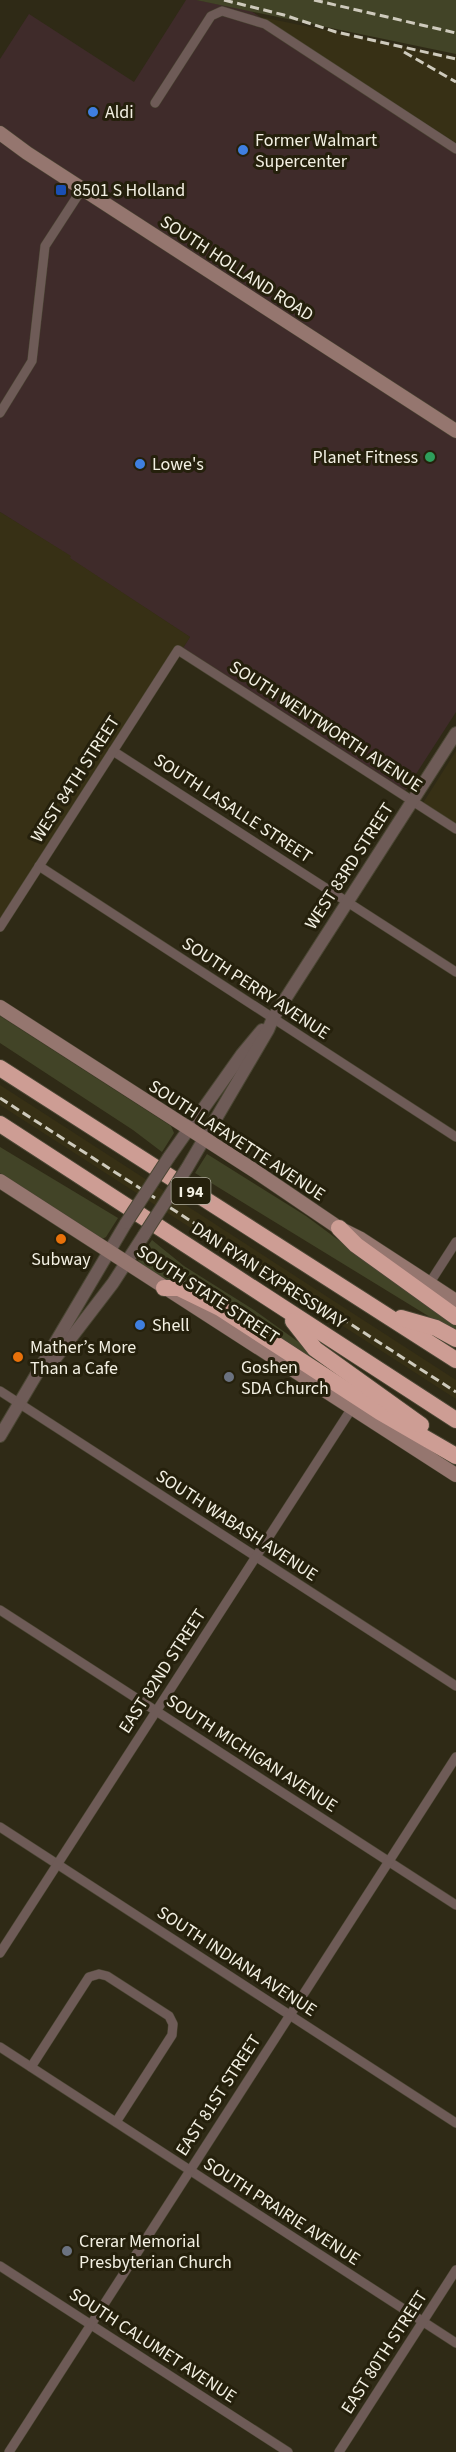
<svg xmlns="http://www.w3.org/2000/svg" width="456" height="2452" viewBox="0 0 456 2452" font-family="'Source Sans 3',sans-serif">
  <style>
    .commercial { fill: #3f2b2a }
    .built { fill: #373015 }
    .green { fill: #424427 }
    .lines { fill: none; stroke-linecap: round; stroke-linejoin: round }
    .minor-casing { stroke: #4a4633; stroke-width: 10 }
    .tertiary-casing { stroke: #4a4633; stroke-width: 14 }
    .secondary-casing { stroke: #4a4633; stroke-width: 15 }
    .motorway-casing { stroke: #4a4633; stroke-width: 18 }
    .minor { stroke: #6e5b57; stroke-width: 9 }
    .tertiary { stroke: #6e5b57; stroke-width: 12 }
    .secondary { stroke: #95766f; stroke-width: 14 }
    .motorway { stroke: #cd9d94; stroke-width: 16 }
    .rail { stroke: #cecabc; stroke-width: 3; stroke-dasharray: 9 4.5; stroke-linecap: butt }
    .tertiary-bridge-casing { stroke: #4a4633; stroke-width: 14; stroke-linecap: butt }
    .tertiary-bridge { stroke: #6e5b57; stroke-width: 12 }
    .shop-dot { fill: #3f7fe0; stroke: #25200c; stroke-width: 2 }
    .transit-dot { fill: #1a4fb4; stroke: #25200c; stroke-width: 2 }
    .leisure-dot { fill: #2e9e5b; stroke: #25200c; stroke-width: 2 }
    .food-dot { fill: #e8710a; stroke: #25200c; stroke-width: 2 }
    .worship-dot { fill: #6b7280; stroke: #25200c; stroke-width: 2 }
    .labels { text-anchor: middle; stroke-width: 6; stroke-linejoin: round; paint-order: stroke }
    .shield { fill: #25200c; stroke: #b5b2a2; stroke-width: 1.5 }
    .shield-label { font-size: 16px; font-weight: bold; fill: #f3f0e3 }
    .poi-label { font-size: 18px; fill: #f3f0e3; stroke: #25200c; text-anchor: start }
    .street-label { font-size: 18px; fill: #f3f0e3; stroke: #25200c }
  </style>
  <rect width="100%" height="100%" fill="#2f2a16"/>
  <path class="commercial" d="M186,0H197L251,11L456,143V712L405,791L183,648L190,637L69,558L70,556L0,512V59L29,14L134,82Z"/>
  <g class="built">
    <path d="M261,17L456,57V143Z"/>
    <path d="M0,512L71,556L70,558L190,637L0,932Z"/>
    <path d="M456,751V824L423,803Z"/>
    <path d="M0,1085L456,1380V1399L0,1105Z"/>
  </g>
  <g class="green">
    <path d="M196,0H456V54Z"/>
    <path d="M0,1016L171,1126L174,1133L162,1152L133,1130L0,1043Z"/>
    <path d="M0,1147L118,1218L106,1237L102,1239L0,1173Z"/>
    <path d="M207,1154L306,1216L422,1302L456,1323V1333L195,1173Z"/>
    <path d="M152,1240L184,1266L254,1310L393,1410L188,1287C172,1281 148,1275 138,1260Z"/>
  </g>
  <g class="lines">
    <g class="minor-casing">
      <g id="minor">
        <path d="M155,103L211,16L222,11L265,24L456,149"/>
        <path d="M0,413L32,361L45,246L82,189"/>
        <path d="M113,751L456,972"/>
        <path d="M39,866L456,1137"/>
        <path d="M0,927L178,650L456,829"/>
        <path d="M429,1284L456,1242"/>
        <path d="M0,1391L456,1686"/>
        <path d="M0,1610L456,1905"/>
        <path d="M0,1827L456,2123"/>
        <path d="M0,1953L352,1408"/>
        <path d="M0,2047L456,2343"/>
        <path d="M31,2067L89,1977L99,1974L107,1976L169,2016L173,2024L172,2035L116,2122"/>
        <path d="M0,2266L288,2452"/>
        <path d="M9,2452L456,1757"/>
        <path d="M339,2452L456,2270"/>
      </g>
    </g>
    <g class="tertiary-casing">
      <g id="tertiary">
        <path d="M169,1157L242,1054L262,1030"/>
        <path d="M187,1168L268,1030L273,1018L456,733"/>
        <path d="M54,1360L113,1283L144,1235"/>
        <path d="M0,1436L126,1223"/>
      </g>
    </g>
    <g class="secondary-casing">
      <g id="secondary">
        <path d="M0,133L27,153L456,431"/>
        <path d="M0,1007L255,1171L339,1228L361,1239L456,1301"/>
        <path d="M0,1181L456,1475"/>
      </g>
    </g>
    <g class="motorway-casing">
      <g id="motorway">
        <path d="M0,1068L456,1360"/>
        <path d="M0,1124L456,1420"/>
        <path d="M339,1228L356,1245L456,1317"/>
        <path d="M164,1288H179L220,1308L380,1412L456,1456"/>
        <path d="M401,1318L436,1328L456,1339"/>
        <path d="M293,1321L315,1349L421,1425"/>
      </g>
    </g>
    <use href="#minor" class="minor"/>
    <use href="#tertiary" class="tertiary"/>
    <use href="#secondary" class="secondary"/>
    <use href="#motorway" class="motorway"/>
    <g class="rail">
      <path d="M224,0L284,15L336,32L456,59"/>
      <path d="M314,0L456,33"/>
      <path d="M404,52L456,82"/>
      <path d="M0,1098L456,1392"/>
    </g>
    <g class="tertiary-bridge-casing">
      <g id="tertiary-bridge">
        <path d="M126,1223L169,1157"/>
        <path d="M144,1235L187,1168"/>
      </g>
    </g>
    <use href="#tertiary-bridge" class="tertiary-bridge"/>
  </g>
  <g class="shop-dot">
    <circle cx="93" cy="112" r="6"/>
    <circle cx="243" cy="150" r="6"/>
    <circle cx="140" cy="464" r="6"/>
    <circle cx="140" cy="1325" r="6"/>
  </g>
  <rect class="transit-dot" x="55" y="184" width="12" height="12" rx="3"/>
  <circle class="leisure-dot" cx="430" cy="457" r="6"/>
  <g class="food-dot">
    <circle cx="61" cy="1239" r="6"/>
    <circle cx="18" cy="1357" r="6"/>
  </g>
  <g class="worship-dot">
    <circle cx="229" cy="1377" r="6"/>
    <circle cx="67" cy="2251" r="6"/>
  </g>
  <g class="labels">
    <rect class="shield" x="171.5" y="1178" width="39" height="26" rx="4.5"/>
    <g class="shield-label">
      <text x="191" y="1197">I 94</text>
    </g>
    <g class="poi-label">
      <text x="105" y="118">Aldi</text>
      <text x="255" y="146">Former Walmart<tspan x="255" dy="21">Supercenter</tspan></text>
      <text x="73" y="196">8501 S Holland</text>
      <text x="418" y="463" text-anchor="end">Planet Fitness</text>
      <text x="152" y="470">Lowe's</text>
      <text x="61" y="1265" text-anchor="middle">Subway</text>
      <text x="152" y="1331">Shell</text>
      <text x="30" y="1353">Mather’s More<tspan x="30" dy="21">Than a Cafe</tspan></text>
      <text x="241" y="1373">Goshen<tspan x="241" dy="21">SDA Church</tspan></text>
      <text x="79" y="2247">Crerar Memorial<tspan x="79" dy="21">Presbyterian Church</tspan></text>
    </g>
    <g class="street-label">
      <text transform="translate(237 268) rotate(33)" y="6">SOUTH HOLLAND ROAD</text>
      <text transform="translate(326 726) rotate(33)" y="6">SOUTH WENTWORTH AVENUE</text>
      <text transform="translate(75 779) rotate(-57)" y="6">WEST 84TH STREET</text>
      <text transform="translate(233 808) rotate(33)" y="6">SOUTH LASALLE STREET</text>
      <text transform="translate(349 866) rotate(-57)" y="6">WEST 83RD STREET</text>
      <text transform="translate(256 988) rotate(33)" y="6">SOUTH PERRY AVENUE</text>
      <text transform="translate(237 1140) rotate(33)" y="6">SOUTH LAFAYETTE AVENUE</text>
      <text transform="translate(269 1275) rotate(33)" y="6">DAN RYAN EXPRESSWAY</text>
      <text transform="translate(208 1294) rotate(33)" y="6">SOUTH STATE STREET</text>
      <text transform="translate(237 1525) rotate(33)" y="6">SOUTH WABASH AVENUE</text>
      <text transform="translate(162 1671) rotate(-57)" y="6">EAST 82ND STREET</text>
      <text transform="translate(252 1753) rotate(33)" y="6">SOUTH MICHIGAN AVENUE</text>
      <text transform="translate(237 1961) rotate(33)" y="6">SOUTH INDIANA AVENUE</text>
      <text transform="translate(218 2095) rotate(-57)" y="6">EAST 81ST STREET</text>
      <text transform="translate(282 2211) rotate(33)" y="6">SOUTH PRAIRIE AVENUE</text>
      <text transform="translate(153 2345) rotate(33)" y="6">SOUTH CALUMET AVENUE</text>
      <text transform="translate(384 2352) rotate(-57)" y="6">EAST 80TH STREET</text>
    </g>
  </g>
</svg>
